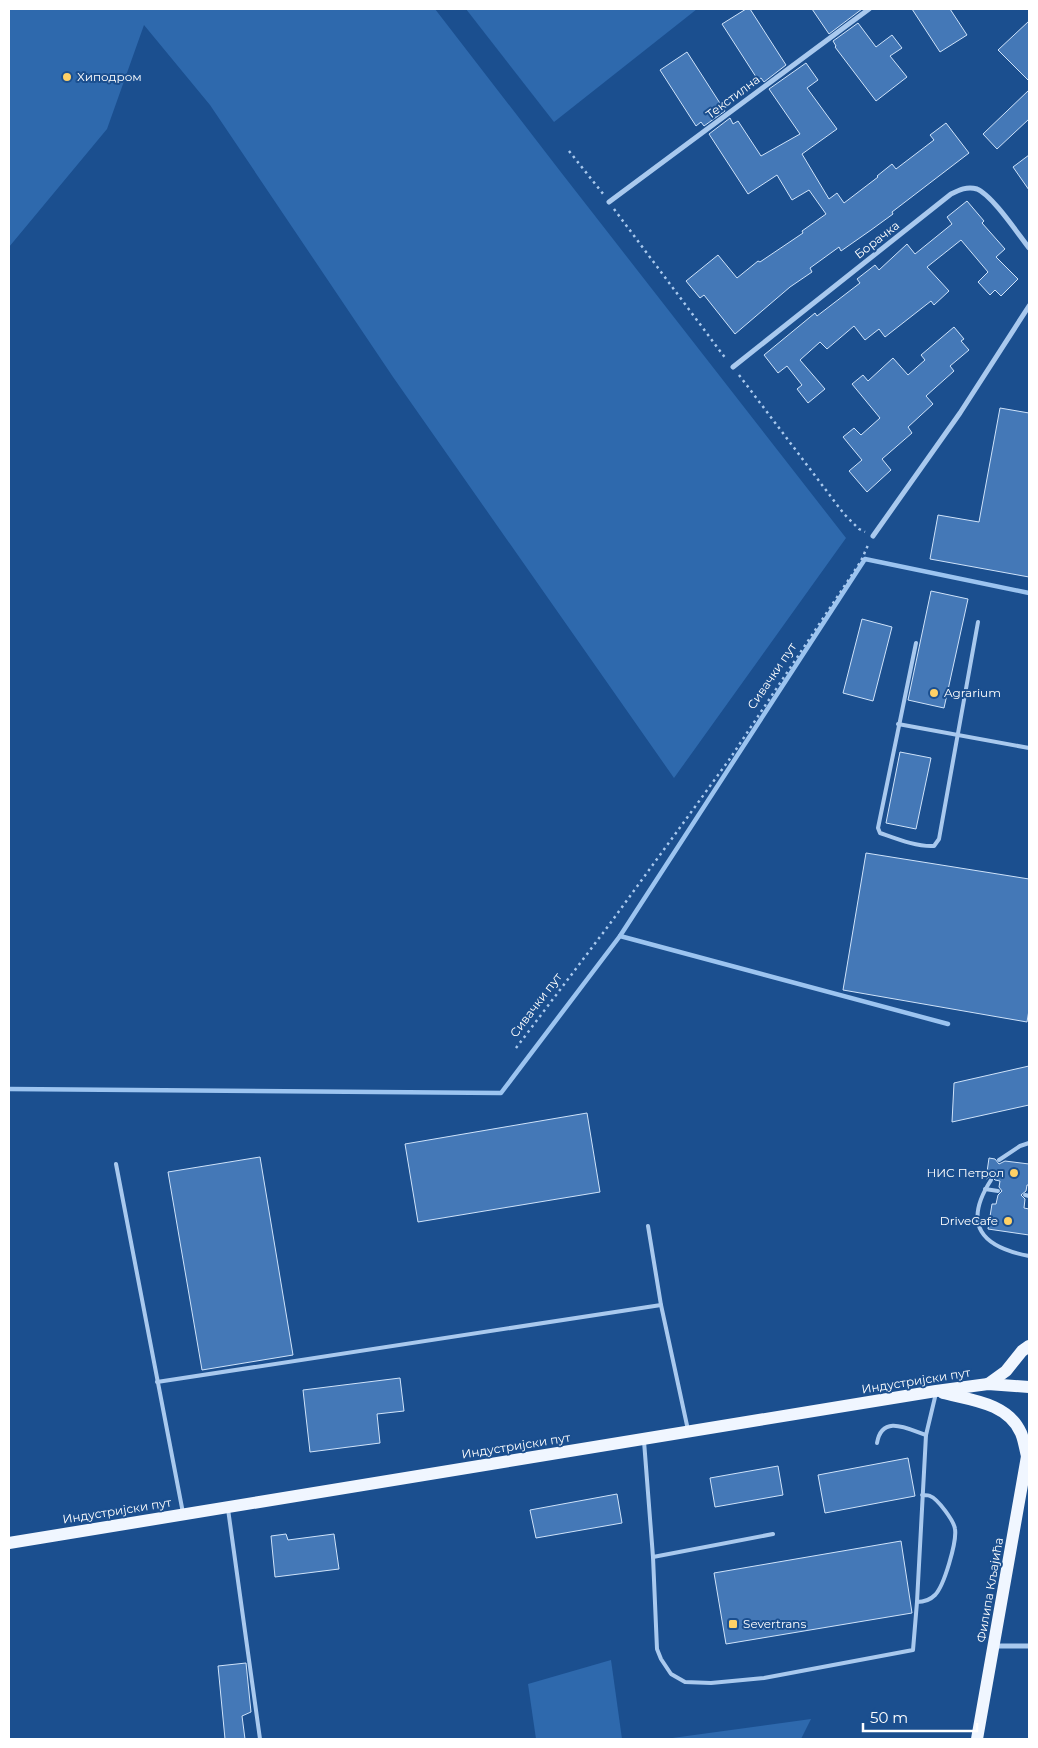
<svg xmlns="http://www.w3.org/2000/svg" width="1038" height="1748" viewBox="0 0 1038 1748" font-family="Montserrat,sans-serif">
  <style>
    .green { fill: #2e69ad }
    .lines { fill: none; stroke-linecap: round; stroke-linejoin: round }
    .stream { stroke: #9cc4f0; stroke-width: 4.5 }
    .building { fill: #4478b7; stroke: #cfe3fa }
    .path { stroke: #a9c9ee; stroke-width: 2.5; stroke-dasharray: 2.5 4; stroke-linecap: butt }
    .service { stroke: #a9c9ee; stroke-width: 4 }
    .minor { stroke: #a9c9ee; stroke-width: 5 }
    .primary { stroke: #f0f6ff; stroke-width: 12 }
    .poi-dot { fill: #ffd166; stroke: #1b4f8f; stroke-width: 2 }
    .labels { text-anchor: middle; stroke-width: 4; stroke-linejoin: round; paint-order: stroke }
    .poi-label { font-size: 12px; fill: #fff; stroke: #1b4f8f; text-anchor: start }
    .street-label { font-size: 12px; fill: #fff; stroke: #1b4f8f }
  </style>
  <rect width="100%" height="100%" fill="#1b4f8f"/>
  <g class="green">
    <path d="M9,9H435L560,171L846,538L674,778L393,377L210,105L144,25L107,129L9,247Z"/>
    <path d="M466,9H697L554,122Z"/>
    <path d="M611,1660L622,1739H536L528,1684Z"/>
    <path d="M811,1719L801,1739H665Z"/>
  </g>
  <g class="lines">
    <g class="stream">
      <path d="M620,936L948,1024"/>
      <path d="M9,1089L501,1093L620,936L865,559L1029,593"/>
    </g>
  </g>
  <g class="building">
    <path d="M746,9H750L786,65L764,82L761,78L758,80L722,24Z"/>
    <path d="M812,9H862L829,34Z"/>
    <path d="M912,9H950L967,35L940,52Z"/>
    <path d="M1029,21V81L998,50Z"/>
    <path d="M858,23L876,47L892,35L902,48L890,56L907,77L876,101L835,47L836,46L833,41Z"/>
    <path d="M687,52L725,111L704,126L701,122L696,126L660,70Z"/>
    <path d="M806,63L818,80L807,88L837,129L802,154L829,199L837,193L844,203L878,177L877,176L892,164L896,169L934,140L930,135L946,123L969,153L892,212L893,214L871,230L841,251L839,247L810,268L812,272L790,287L735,334L704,295L700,298L686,281L718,255L737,278L758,261L760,262L803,233L802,231L826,214L809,190L792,200L777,175L748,194L709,134L730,118L733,124L738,121L761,156L800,134L769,89Z"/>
    <path d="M1029,90V119L997,149L983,134Z"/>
    <path d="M1029,155V190L1013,167Z"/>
    <path d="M967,201L984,221L982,223L1005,249L996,257L1018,279L1001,296L995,290L990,295L978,282L988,272L961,240L927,267L949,291L934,305L931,301L885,337L879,329L865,340L854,326L827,349L820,342L800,360L825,389L808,403L797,389L802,385L787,366L778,373L764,355L815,313L817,316L860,283L857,279L875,265L879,270L907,244L915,254L952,224L947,217Z"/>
    <path d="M954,327L964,339L961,341L969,350L950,366L954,371L926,396L933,404L908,427L912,433L882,459L891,470L867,492L849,471L862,460L843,437L854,428L861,435L880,418L852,384L863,375L868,381L893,358L908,375L925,360L921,355Z"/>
    <path d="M1000,408L1029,413V577L930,559L938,515L979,522Z"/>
    <path d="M931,591L968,599L944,708L908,700Z"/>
    <path d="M862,619L892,627L873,701L843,693Z"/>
    <path d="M900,752L931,758L916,829L886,823Z"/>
    <path d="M866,853L1029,879V1010L1027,1022L843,990Z"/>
    <path d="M1029,1066V1105L952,1122L954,1083Z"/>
    <path d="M587,1113L600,1192L418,1222L405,1144Z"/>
    <path d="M260,1157L293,1355L202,1370L168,1172Z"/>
    <path d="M989,1158L995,1159L999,1164L1005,1161L1029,1164V1185H1027L1026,1191L1021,1195L1025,1199L1024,1208L1029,1209V1235L988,1229L992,1204H996L998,1195L1002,1191L999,1187L1000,1181L995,1180L991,1176L986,1179Z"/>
    <path d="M400,1378L404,1411L377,1414L380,1443L310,1452L303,1390Z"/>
    <path d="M908,1458L915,1496L825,1513L818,1475Z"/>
    <path d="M778,1466L783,1495L715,1507L710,1478Z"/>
    <path d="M617,1494L622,1523L536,1538L530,1510Z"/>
    <path d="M286,1534L288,1540L334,1534L339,1569L275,1577L271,1536Z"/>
    <path d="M901,1541L912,1613L726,1644L714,1573Z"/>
    <path d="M246,1663L251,1712L242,1716L245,1739H225L218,1666Z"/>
  </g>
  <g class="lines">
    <g class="path">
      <path d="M569,151L604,195"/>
      <path d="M614,209L726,359"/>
      <path d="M739,375L844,514L859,529L865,532"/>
      <path d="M516,1048L609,925L729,760L861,561L868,545"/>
    </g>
    <g class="service">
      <path d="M916,643L878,828L880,833C897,839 917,847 934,846L939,839L978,622"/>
      <path d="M898,724L1029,748"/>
      <path d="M999,1160L1020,1146L1029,1143"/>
      <path d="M116,1164L183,1513"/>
      <path d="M991,1180C962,1225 982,1247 1029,1256"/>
      <path d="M985,1189L998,1191"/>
      <path d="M1025,1195L1029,1196"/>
      <path d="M648,1226L661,1305L688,1430"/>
      <path d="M157,1382L661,1305"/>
      <path d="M644,1441L653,1557L657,1649L661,1659L671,1674L685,1682L711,1683L764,1678L913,1650L917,1602"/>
      <path d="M877,1443C882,1414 908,1429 926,1435"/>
      <path d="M922,1495C923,1495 929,1495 930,1496C938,1499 954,1521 955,1529C957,1542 944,1586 935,1595C930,1600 923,1602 917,1602L926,1435L936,1393"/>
      <path d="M228,1509L260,1739"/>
      <path d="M653,1557L773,1534"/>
    </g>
    <g class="minor">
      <path d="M609,202L869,9"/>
      <path d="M733,367L951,194C959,190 967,186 977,189C992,195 1018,234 1029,248"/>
      <path d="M873,536L960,413L1029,306"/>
      <path d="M994,1646H1029"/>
    </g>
    <g class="primary">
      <path d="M988,1384L1006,1371L1022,1351L1029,1346"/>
      <path d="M943,1393C971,1400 1008,1403 1021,1433C1024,1440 1025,1449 1027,1456"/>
      <path d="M9,1543L936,1391L988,1384L1029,1387"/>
      <path d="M977,1739L1029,1445"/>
    </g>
  </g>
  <g class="poi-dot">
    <circle cx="67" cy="77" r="5"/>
    <circle cx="934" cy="693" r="5"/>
    <circle cx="1014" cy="1173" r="5"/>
    <circle cx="1008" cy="1221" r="5"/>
    <rect x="728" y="1619" width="10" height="10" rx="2.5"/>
  </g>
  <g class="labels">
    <g class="poi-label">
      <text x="77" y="81">Хиподром</text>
      <text x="944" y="697">Agrarium</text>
      <text x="1004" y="1177" text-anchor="end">НИС Петрол</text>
      <text x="998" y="1225" text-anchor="end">DriveCafe</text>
      <text x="743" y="1628">Severtrans</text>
    </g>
    <g class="street-label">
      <text transform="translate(733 97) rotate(-37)" y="4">Текстилна</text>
      <text transform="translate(877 240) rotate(-38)" y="4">Борачка</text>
      <text transform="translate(772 676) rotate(-56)" y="4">Сивачки пут</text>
      <text transform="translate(536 1005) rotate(-53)" y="4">Сивачки пут</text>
      <text transform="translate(916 1381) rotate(-9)" y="4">Индустријски пут</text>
      <text transform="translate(516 1446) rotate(-9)" y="4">Индустријски пут</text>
      <text transform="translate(117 1511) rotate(-9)" y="4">Индустријски пут</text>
      <text transform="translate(990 1590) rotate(-80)" y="4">Филипа Кљајића</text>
    </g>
  </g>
  <rect width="1038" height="1748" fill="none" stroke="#ffffff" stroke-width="20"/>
  <path d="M863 1723v8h114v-8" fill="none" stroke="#ffffff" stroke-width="2.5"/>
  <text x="870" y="1723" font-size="15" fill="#ffffff" stroke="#1b4f8f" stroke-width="4" paint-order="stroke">50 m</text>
</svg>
